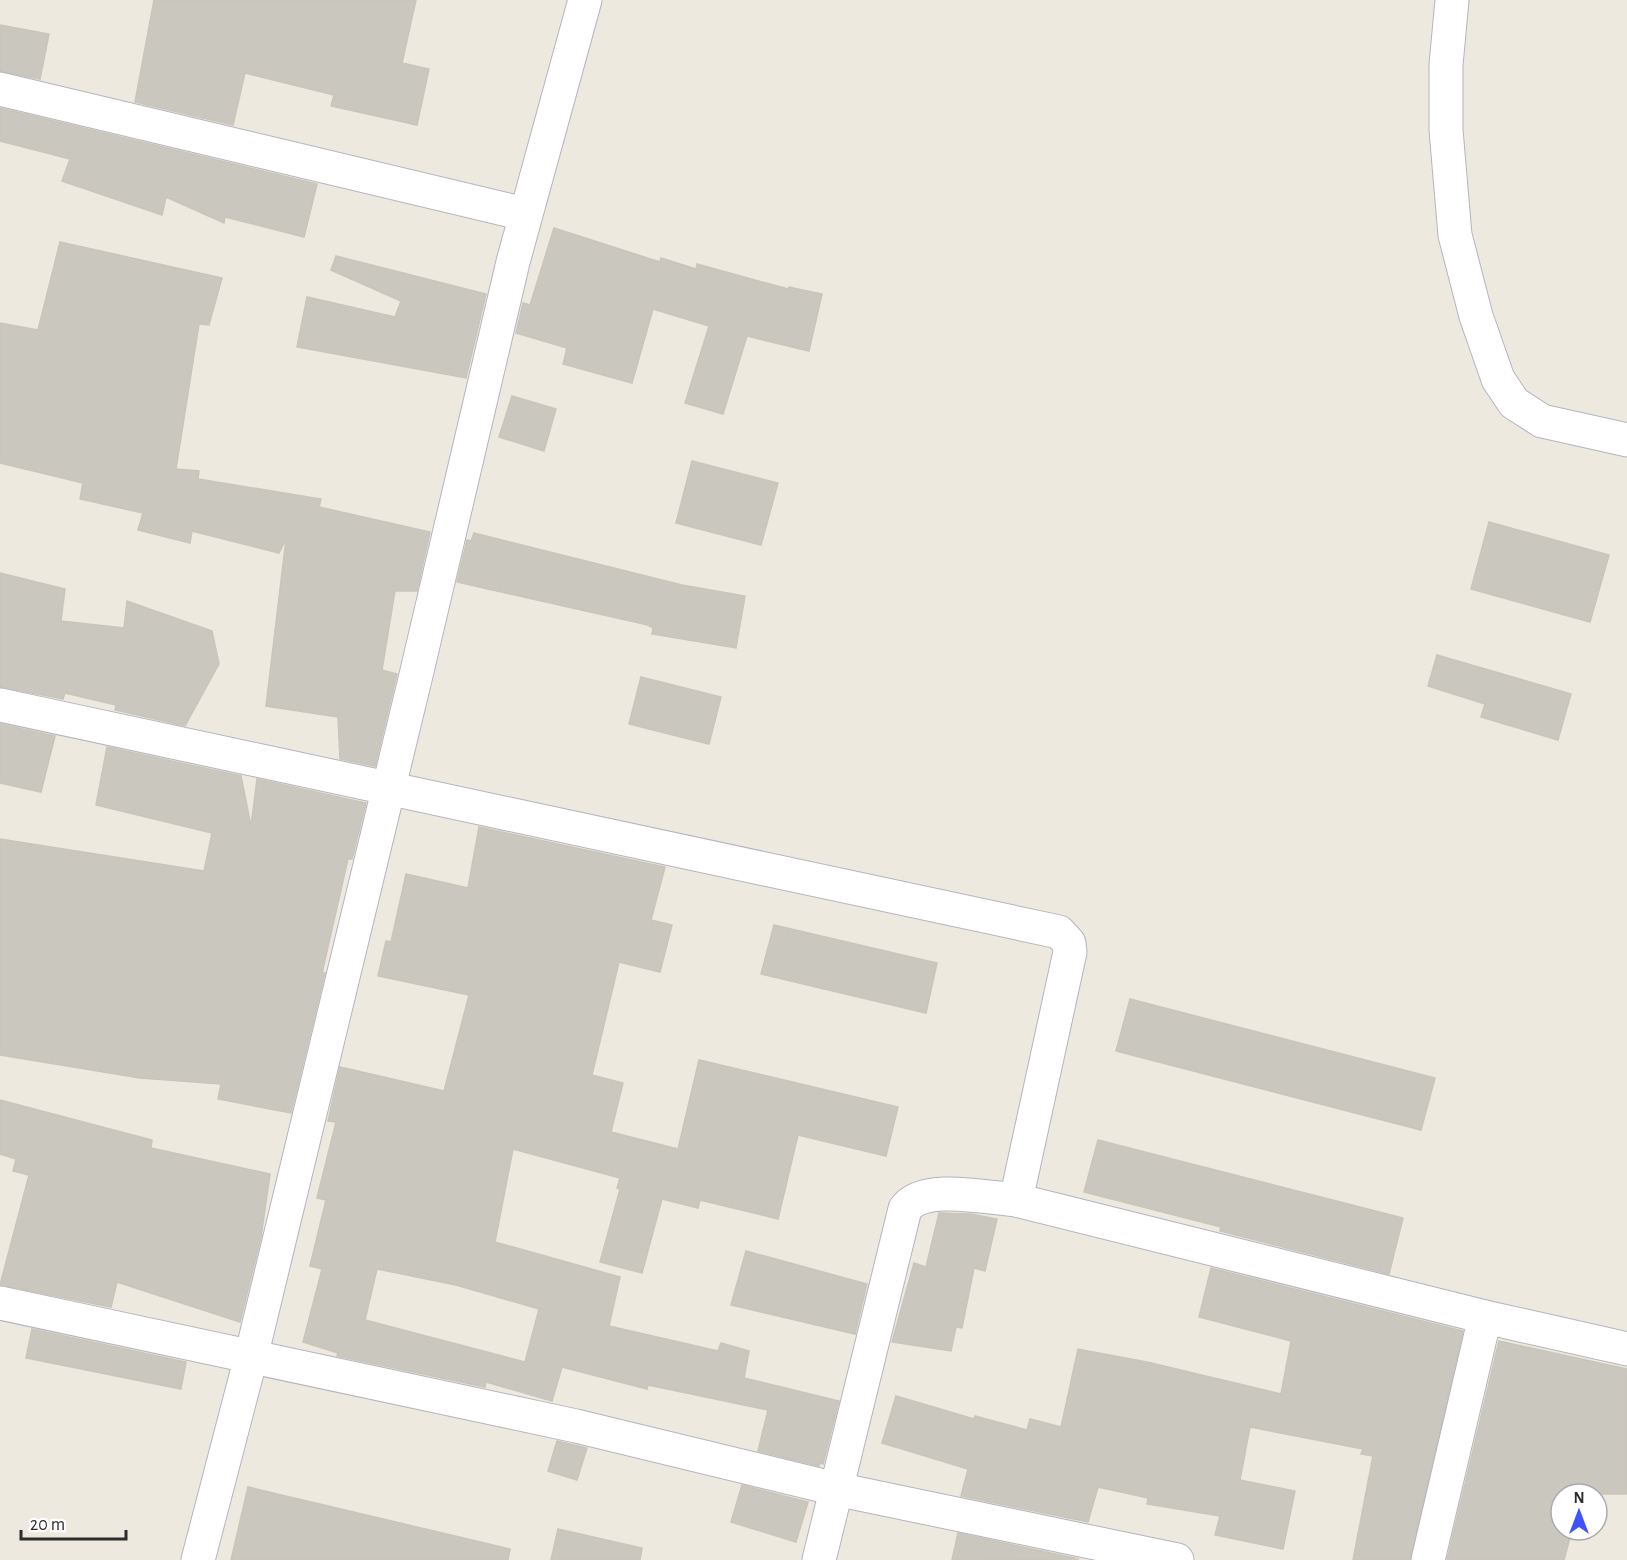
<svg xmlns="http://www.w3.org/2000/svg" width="1627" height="1560" viewBox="0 0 1627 1560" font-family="'Alegreya Sans',sans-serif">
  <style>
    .building { fill: #cac7be; stroke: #cac5b9; stroke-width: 1.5; fill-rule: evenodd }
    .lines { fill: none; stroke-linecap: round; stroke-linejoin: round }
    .minor-casing { stroke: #b3b4c0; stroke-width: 35 }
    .minor { stroke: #fff; stroke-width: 33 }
  </style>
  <rect width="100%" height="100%" fill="#eee9df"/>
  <g class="building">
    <path d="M154,0H416L402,63L429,69L417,125L331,106L334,95L245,73L233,125L135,102Z"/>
    <path d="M0,25L49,34L40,79L0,71Z"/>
    <path d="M0,108L317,184L304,237L225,217L224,223L166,197L162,215L62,181L70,159L0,141Z"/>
    <path d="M554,228L660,262L661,258L696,269L697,264L788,289L789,287L822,294L809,351L747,336L723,414L685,403L709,326L653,309L632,383L563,364L567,348L516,333L523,303L530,305Z"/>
    <path d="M60,242L222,278L209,325L199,324L176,469L199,471L198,479L321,499L319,507L430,532L417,591H395L382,670L397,674L375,766L340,759L338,717L266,706L286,539L279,553L192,531L190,543L138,530L143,513L80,499L83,483L0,463V323L38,330Z"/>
    <path d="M336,256L486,294L466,378L297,347L307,297L395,317L401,301L331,270Z"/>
    <path d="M512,396L556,409L544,451L499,437Z"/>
    <path d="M692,461L778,483L761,545L676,523Z"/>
    <path d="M1489,522L1609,555L1590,622L1471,589Z"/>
    <path d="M474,533L682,585L745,596L736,648L652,634L653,628L648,625L457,582L467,540L471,541Z"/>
    <path d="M0,573L65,589L61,621L124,628L127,601L212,631L219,664L185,726L115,710L116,705L65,693L63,699L0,687Z"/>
    <path d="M1437,655L1571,694L1558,740L1481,717L1485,704L1428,686Z"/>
    <path d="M641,677L721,697L709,744L629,724Z"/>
    <path d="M0,724L55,736L41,792L0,783Z"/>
    <path d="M107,747L241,776L251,826L257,779L366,803L352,859H348L322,973H325L291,1113L218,1099L221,1084L140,1078L0,1055V839L204,871L212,833L96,805Z"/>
    <path d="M479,827L665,867L651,920L672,925L660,972L619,962L592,1075L623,1083L611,1132L678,1149L699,1060L898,1107L886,1156L798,1135L778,1219L700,1200L698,1208L662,1199L642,1273L600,1262L620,1189L617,1188L620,1178L513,1149L495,1242L620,1277L609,1326L718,1351L721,1343L749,1351L744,1378L839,1401L823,1464L820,1463L819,1466L758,1451L768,1410L648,1385L647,1389L562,1367L552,1401L486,1382L485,1387L337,1356L338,1353L303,1342L322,1269L310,1266L326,1200L317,1198L336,1122L328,1121L340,1067L444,1091L469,995L378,976L386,941L391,942L406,874L468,888ZM377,1269L456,1285L539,1309L525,1362L365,1320Z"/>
    <path d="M774,925L937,963L926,1013L761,974Z"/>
    <path d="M1130,999L1435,1078L1421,1130L1116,1051Z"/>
    <path d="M0,1100L152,1140L151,1148L270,1174L261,1237L240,1322L117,1282L111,1307L0,1285L29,1175L13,1171L16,1159L0,1154Z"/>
    <path d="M1098,1140L1403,1218L1389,1274L1220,1231L1221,1227L1084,1192Z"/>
    <path d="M939,1213L971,1214L997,1219L985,1271L974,1268L962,1328L956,1327L951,1351L892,1342L914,1263L926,1267Z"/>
    <path d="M746,1251L867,1284L855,1334L731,1305Z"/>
    <path d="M1211,1268L1463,1331L1410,1560H1353L1373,1456L1361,1454L1363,1449L1250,1427L1240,1480L1295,1491L1283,1549L1215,1535L1220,1516L1147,1504L1148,1498L1098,1487L1088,1522L961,1496L968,1469L882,1443L896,1396L974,1419L975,1416L1027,1430L1030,1419L1061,1427L1078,1349L1147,1362L1281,1394L1291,1341L1199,1317Z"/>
    <path d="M32,1329L186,1362L181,1389L26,1358Z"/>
    <path d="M1499,1341L1627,1369V1494H1561V1530H1572L1564,1560H1447Z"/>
    <path d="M557,1441L587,1448L577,1480L548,1471Z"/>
    <path d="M742,1485L808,1502L796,1542L731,1522Z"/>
    <path d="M248,1487L510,1549L508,1560H231Z"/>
    <path d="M558,1529L642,1548L640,1560H551Z"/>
    <path d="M958,1533L1079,1559L952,1560Z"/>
  </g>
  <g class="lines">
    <g class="minor-casing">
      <g id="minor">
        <path d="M1452,0L1446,65V130L1455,235L1476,316L1498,379L1514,403L1542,421L1627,440"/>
        <path d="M0,89L525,214"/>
        <path d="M0,705L1059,932L1069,943L1070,952L1016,1200L1485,1317L1627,1349"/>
        <path d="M0,1303L576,1426L836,1489L1177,1560"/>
        <path d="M198,1560L251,1357L417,671L513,262L585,0"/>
        <path d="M819,1560L905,1209C923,1183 987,1198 1016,1200"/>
        <path d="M1428,1560L1485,1317"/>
      </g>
    </g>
    <use href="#minor" class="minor"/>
  </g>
  <g transform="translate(1579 1512)"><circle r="28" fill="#ffffff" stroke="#ababab" stroke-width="1.5"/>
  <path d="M0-4.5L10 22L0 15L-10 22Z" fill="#3f53fc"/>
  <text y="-9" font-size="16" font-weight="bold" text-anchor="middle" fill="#2d2d2d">N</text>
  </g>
  <path d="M21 1530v9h105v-9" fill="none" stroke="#2d2d2d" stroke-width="3"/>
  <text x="30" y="1530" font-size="18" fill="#2d2d2d" stroke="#ffffff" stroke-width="4.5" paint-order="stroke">20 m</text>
</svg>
